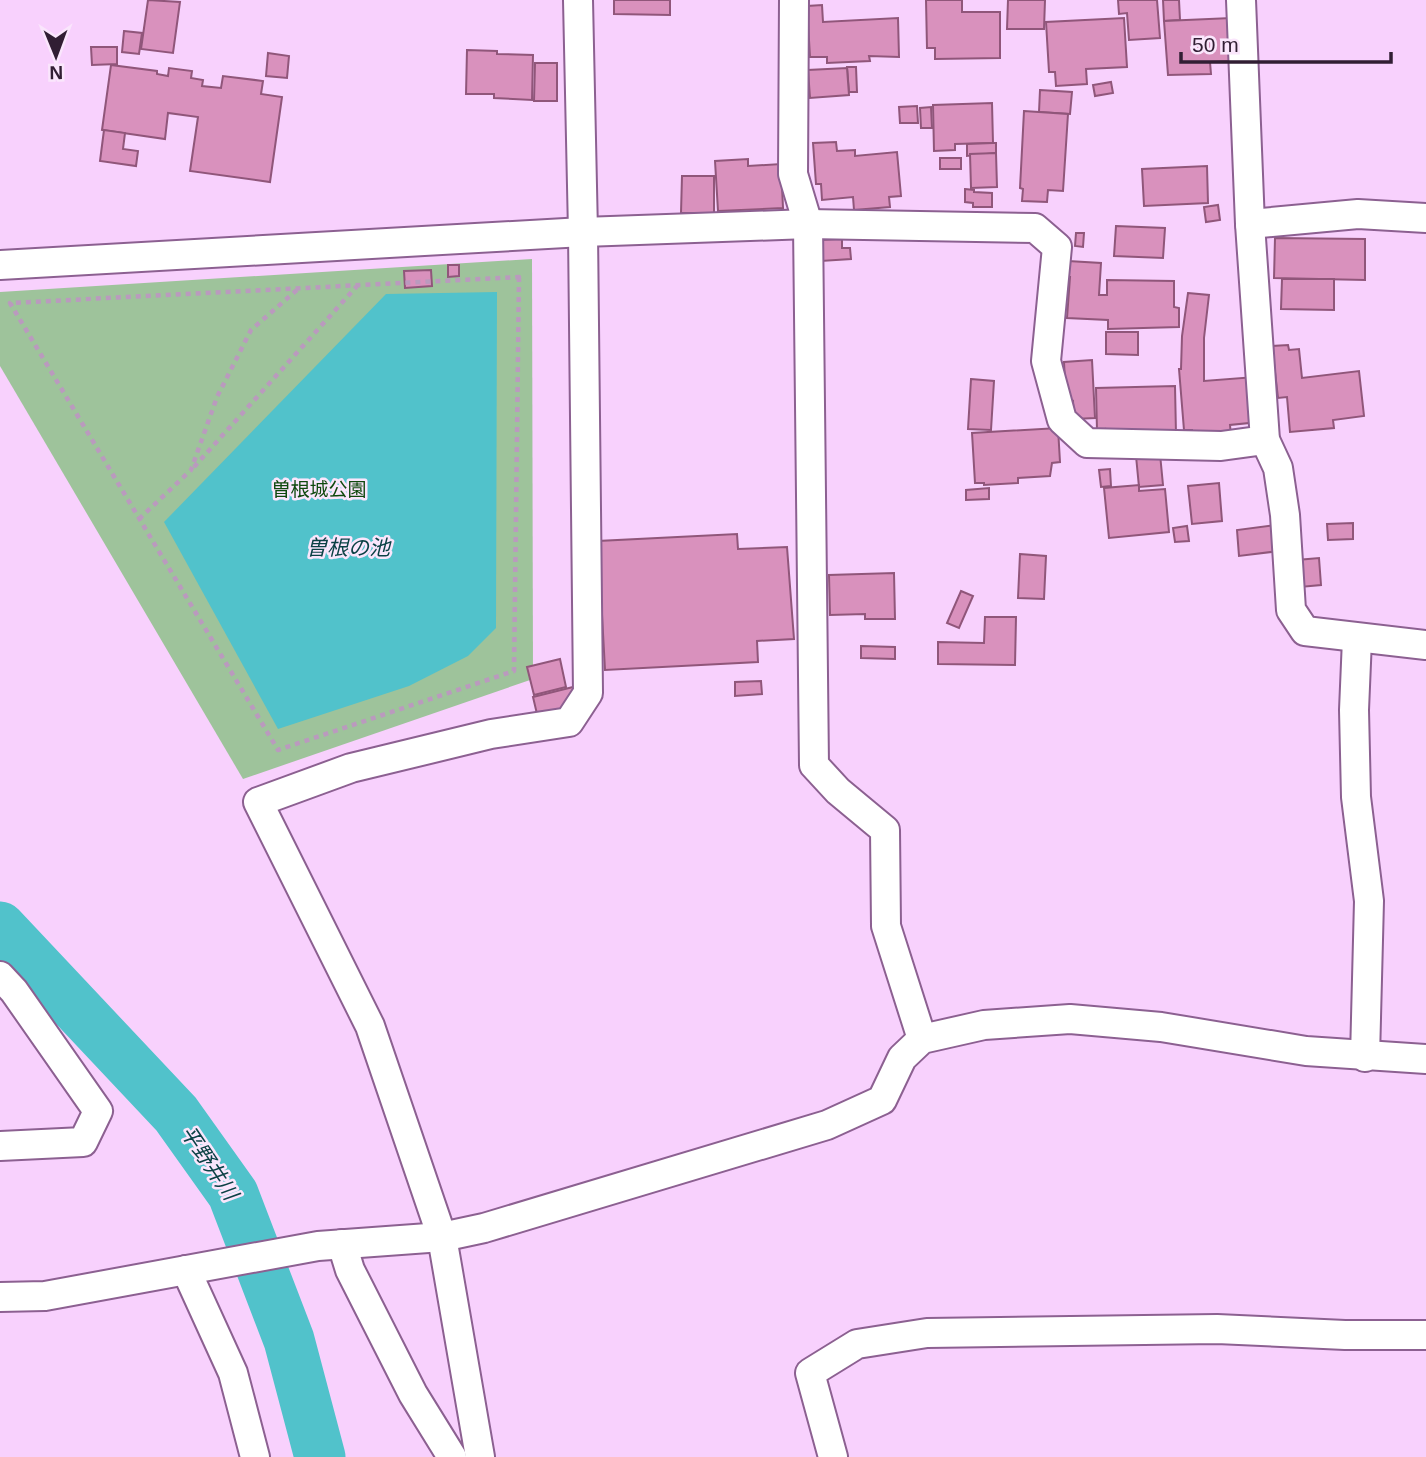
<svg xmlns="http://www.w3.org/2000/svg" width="1426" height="1457" viewBox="0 0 1426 1457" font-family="Arial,'Noto Sans JP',sans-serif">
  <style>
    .green { fill: #9ec39b }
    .water { fill: #51c2cb }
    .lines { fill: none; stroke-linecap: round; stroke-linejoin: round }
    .river { stroke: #51c2cb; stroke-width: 51 }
    .building { fill: #d991bd; stroke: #90567a; stroke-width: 2 }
    .minor-casing { stroke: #8c6091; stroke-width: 32 }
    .path { stroke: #ba9abe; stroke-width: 4.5; stroke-dasharray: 5 5; stroke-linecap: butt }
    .minor { stroke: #fff; stroke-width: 28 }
    .labels { text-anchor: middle; stroke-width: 5; stroke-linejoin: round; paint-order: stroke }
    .park-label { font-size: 19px; fill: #0f490e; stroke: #fae6fc }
    .water-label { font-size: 21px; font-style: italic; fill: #0b4145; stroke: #fae6fc }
  </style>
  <rect width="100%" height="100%" fill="#f8d1fd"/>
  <path class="green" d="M532,259L533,679L243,779L0,366V292Z"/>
  <path class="water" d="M497,292L496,628L468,656L409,686L278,729L164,522L386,294Z"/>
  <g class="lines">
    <path class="river" d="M0,927L176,1114L233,1194L289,1340L320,1457"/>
  </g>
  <g class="building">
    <path d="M148,0L180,2L173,53L141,49Z"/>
    <path d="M614,0H670V15L614,14Z"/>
    <path d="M926,0H962V12H1000V58L935,59V48H927Z"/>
    <path d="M1008,0H1045L1044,29H1007Z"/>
    <path d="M1118,0H1157L1160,38L1129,40L1127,13L1119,14Z"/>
    <path d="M1163,0H1179L1180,20L1164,21Z"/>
    <path d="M822,5L823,22L898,18L899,57L869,56L870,61L827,63V57H810L807,6Z"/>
    <path d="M1124,18L1127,67L1086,69L1087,84L1056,86L1055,72H1049L1046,22Z"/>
    <path d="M1231,18L1233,61L1210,62L1211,74L1168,75L1164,21Z"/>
    <path d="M124,31L142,33L139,54L122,52Z"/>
    <path d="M91,47H117V64L92,65Z"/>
    <path d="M467,50L497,51V54L533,55L532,100L494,98V94H466Z"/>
    <path d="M268,53L289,56L287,78L266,76Z"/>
    <path d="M535,63H557V101H534Z"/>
    <path d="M111,65L157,71V74L168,76L169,68L192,71L191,78L203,80L202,86L221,88L223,76L263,81L261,94L282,97L270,182L190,171L198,117L168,113L165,139L102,130Z"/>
    <path d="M847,67H856L857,92H849Z"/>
    <path d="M847,68L849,95L810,98L808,70Z"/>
    <path d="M1111,82L1113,93L1095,96L1093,85Z"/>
    <path d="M1040,90L1072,92L1070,114L1039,112Z"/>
    <path d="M992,103L993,143L955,144V150L934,151L933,105Z"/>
    <path d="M917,106L918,123H900L899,107Z"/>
    <path d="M931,107L932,128H921L920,108Z"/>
    <path d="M1024,111L1068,114L1063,191L1048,190L1047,202L1022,201L1023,189L1020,188Z"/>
    <path d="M104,130L125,133L123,149L138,151L136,166L100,161Z"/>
    <path d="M836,142L837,151L855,150V156L897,152L901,196L889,197L890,207L854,210L853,197L822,200L821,184H816L813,143Z"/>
    <path d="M993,143H996V153L967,156V144Z"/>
    <path d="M996,153L997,187L971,188L970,154Z"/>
    <rect x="940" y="158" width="21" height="11"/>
    <path d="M748,159V166L781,164L783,208L718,211L715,161Z"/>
    <path d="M1207,166L1208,203L1144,206L1142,169Z"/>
    <path d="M682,176H714V213H681Z"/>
    <path d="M965,189L974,190V192L992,193V207H973V203L965,202Z"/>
    <path d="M1218,205L1220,220L1206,222L1204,207Z"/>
    <path d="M1116,226L1165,228L1163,258L1114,256Z"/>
    <path d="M1076,233H1084L1083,247L1075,246Z"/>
    <path d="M1275,238L1365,239V280L1274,278Z"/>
    <path d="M842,239V248H850L851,259L821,261L820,240Z"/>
    <path d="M1068,261L1101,263L1099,295H1107V280L1174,281V307L1179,308V327L1108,329V320L1067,318L1070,277H1066Z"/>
    <path d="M448,265H459V276L448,277Z"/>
    <path d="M431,270L432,286L405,288L404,271Z"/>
    <path d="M1282,279H1334V310L1281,309Z"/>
    <path d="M1188,293L1209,295L1204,338V381L1255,377L1259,422L1230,425L1231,436L1192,435V430H1184L1179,369H1181L1182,336Z"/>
    <path d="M1106,332H1138V355L1106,354Z"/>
    <path d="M1288,345L1289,350L1299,349L1302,378L1359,371L1364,416L1333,420L1334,428L1290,432L1287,397L1278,398L1272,346Z"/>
    <path d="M1092,360L1095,418L1074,419L1073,401L1066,402L1064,362Z"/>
    <path d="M971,379L994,381L991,430L968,429Z"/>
    <path d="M1175,386L1176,434L1105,435V429L1097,430L1096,388Z"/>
    <path d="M1058,428L1060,462L1052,463L1050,476L1018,478V483L984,485V483H975L972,433Z"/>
    <path d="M1160,454L1163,485L1139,487L1136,456Z"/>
    <path d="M1110,469L1111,486L1101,487L1099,470Z"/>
    <path d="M1219,483L1222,521L1192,524L1188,486Z"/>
    <path d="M1139,485V491L1165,489L1169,532L1109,538L1104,488Z"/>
    <path d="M989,488V499L966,500V490Z"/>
    <path d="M1353,523V539L1328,540L1327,524Z"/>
    <path d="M1276,525L1279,551L1239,556L1237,530Z"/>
    <path d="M1187,526L1189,541L1175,542L1173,528Z"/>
    <path d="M737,534L738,549L787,547L794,639L757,641L758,662L605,670L598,541Z"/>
    <path d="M1020,554L1046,556L1044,599L1018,598Z"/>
    <path d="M1319,558L1321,585L1300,587L1297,560Z"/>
    <path d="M894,573L895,619H865V614L830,615L829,575Z"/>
    <path d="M961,591L973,596L959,628L947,623Z"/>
    <path d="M985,617H1016L1015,665L938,664V642L984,643Z"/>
    <path d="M861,646L895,647V659L861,658Z"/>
    <path d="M560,659L566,687L534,695L527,667Z"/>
    <path d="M761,681L762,694L735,696V682Z"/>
    <path d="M573,687L577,705L537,714L533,697Z"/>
  </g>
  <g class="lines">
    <g class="minor-casing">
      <g id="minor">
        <path d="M794,0L793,174L808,224L814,765L838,791L885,830L886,926L922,1039"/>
        <path d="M1241,0L1250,224L1265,440L1278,468L1285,515L1291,610L1305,631L1426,645"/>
        <path d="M1250,224L1358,214L1426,218"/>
        <path d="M0,265L583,232L808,224L1035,228L1057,247L1046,361L1062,420L1087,443L1221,446L1265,440"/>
        <path d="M1357,639L1354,710L1356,797L1369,901L1365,1057"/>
        <path d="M0,976L14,991L98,1111L83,1142L0,1146"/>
        <path d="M342,1244L350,1270L413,1394L452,1457"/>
        <path d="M186,1270L233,1373L255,1457"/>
        <path d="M0,1297L45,1296L318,1246L442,1237L484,1228L827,1125L882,1100L902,1058L922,1039L984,1025L1070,1019L1161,1027L1306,1051L1426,1059"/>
        <path d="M480,1457L442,1237L370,1026L258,802L351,768L491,734L569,722L588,693L583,232L578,0"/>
        <path d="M833,1457L810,1373L857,1344L927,1333L1217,1329L1345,1335H1426"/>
      </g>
    </g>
    <g class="path">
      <path d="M519,277L514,671L278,750L10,303Z"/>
      <path d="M194,467L357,286"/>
      <path d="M139,519L191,470L217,397L251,330L298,289"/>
    </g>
    <use href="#minor" class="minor"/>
  </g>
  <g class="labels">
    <g class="park-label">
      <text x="319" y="496">曽根城公園</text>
    </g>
    <g class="water-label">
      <text x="348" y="555">曽根の池</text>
      <text transform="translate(209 1163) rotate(56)" y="7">平野井川</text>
    </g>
  </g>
  <g transform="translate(56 56) rotate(179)" stroke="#fae6fc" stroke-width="5" paint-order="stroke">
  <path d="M0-5L12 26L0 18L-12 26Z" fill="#311e33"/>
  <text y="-10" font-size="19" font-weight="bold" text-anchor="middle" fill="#311e33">N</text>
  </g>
  <path d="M1181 52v10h210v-10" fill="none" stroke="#311e33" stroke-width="3.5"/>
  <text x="1192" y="52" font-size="21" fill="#311e33" stroke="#fae6fc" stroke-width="5" paint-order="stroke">50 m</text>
</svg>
